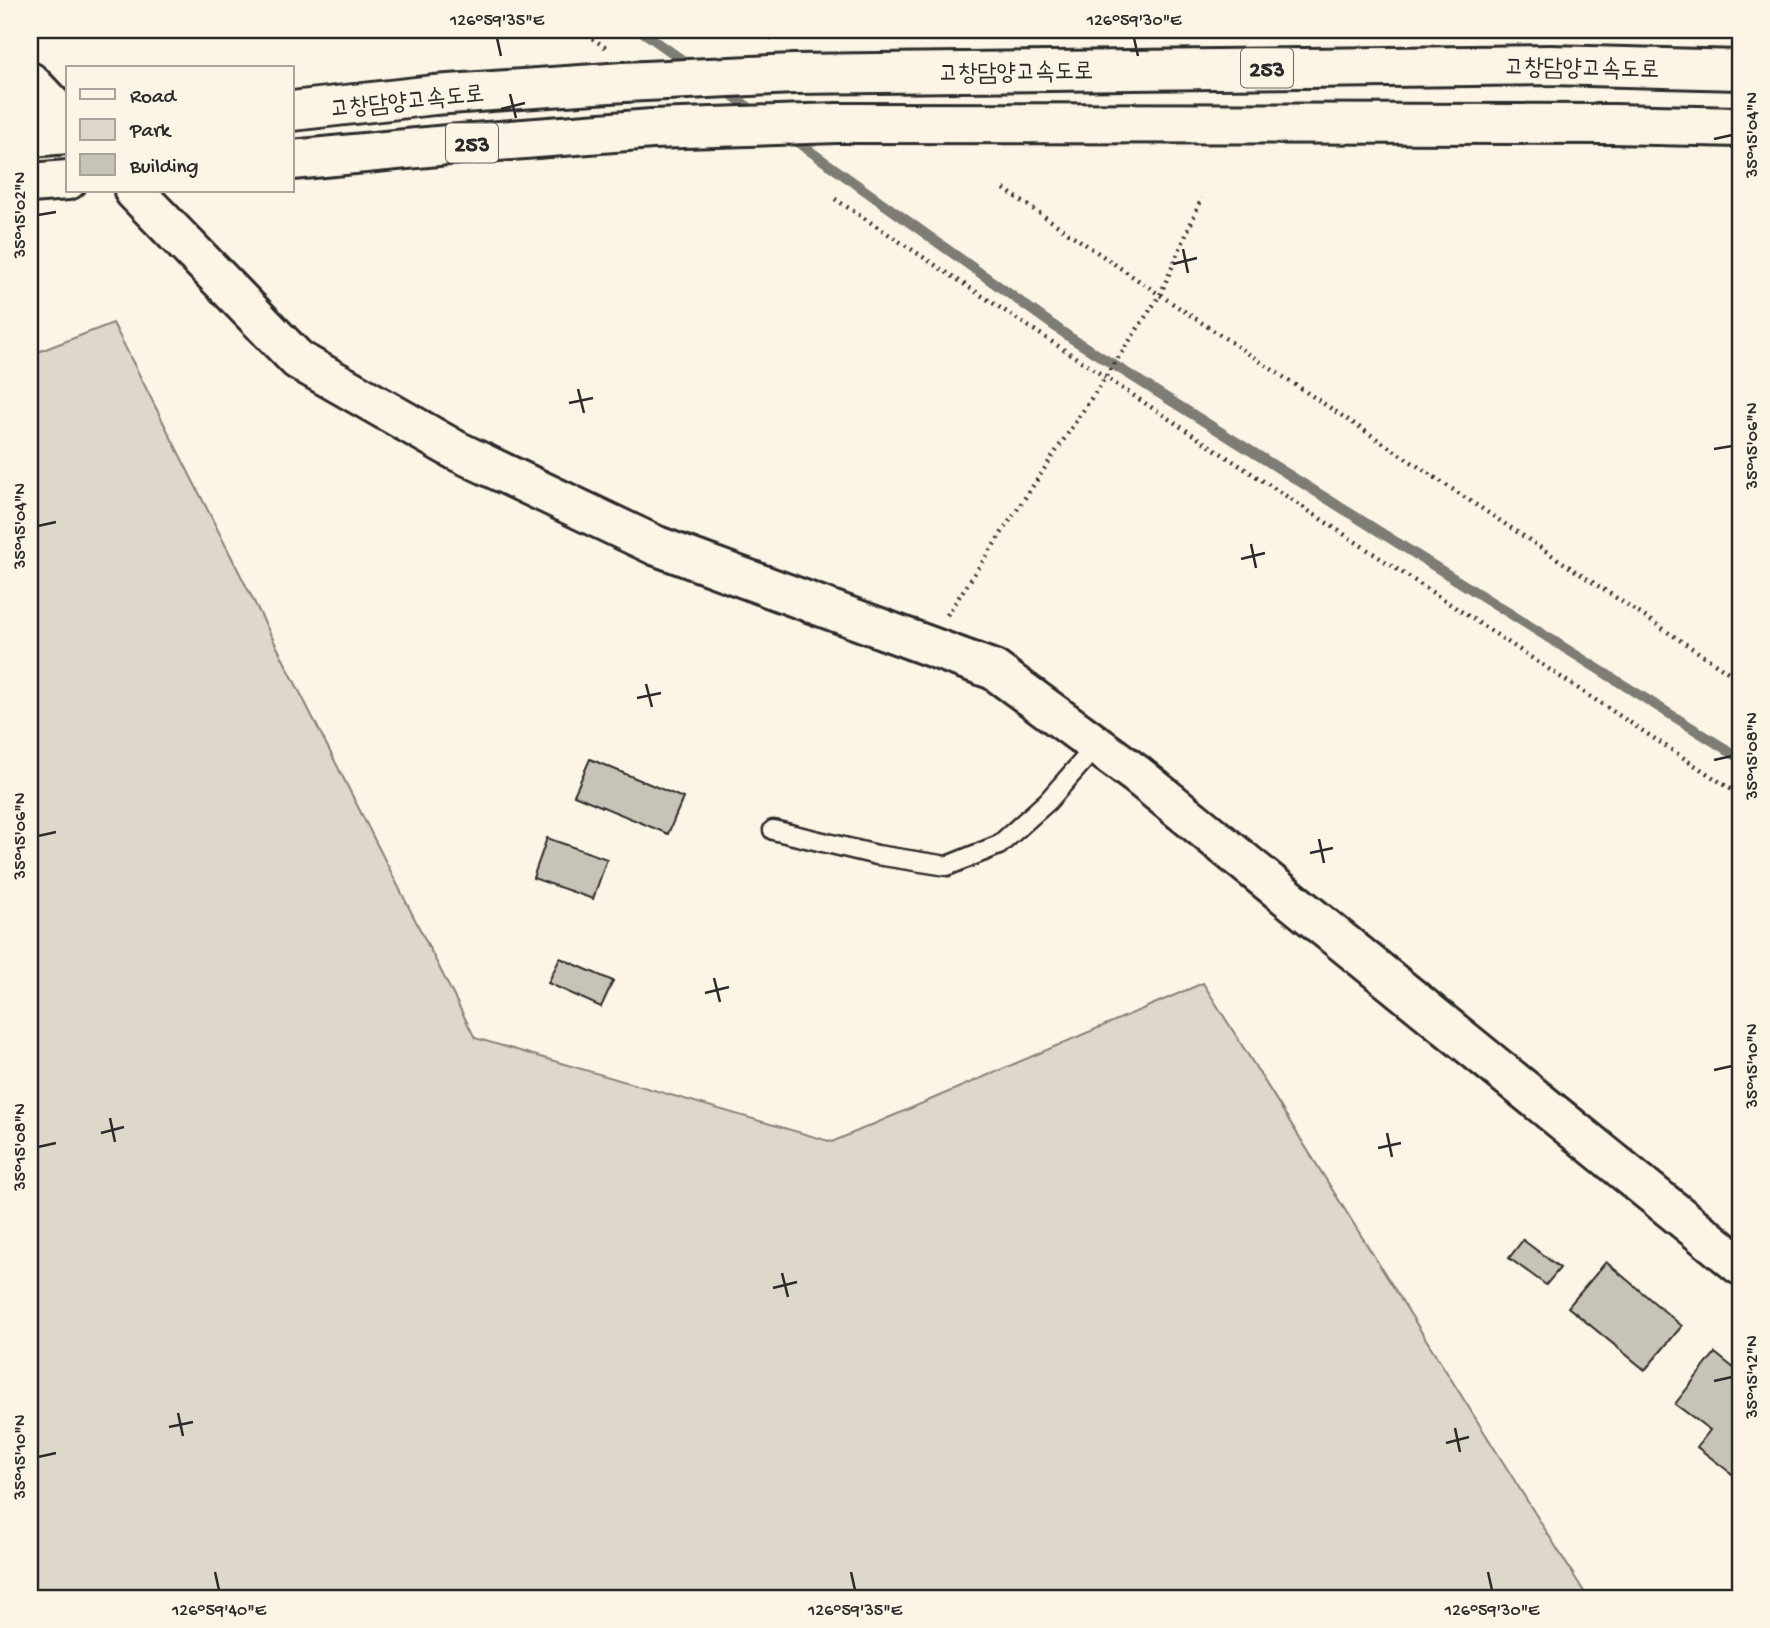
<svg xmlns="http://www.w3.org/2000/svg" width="1770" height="1628" viewBox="0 0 1770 1628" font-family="'Gochi Hand','Poor Story',sans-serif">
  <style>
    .green { fill: #ded8ca; stroke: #84827a; stroke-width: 2 }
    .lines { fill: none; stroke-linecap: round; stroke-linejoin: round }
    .stream { stroke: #7d7b74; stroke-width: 10 }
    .building { fill: #c8c3b7; stroke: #2b2b2b; stroke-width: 2 }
    .service-casing { stroke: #2b2b2b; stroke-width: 23 }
    .tertiary-casing { stroke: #2b2b2b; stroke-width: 44 }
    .motorway-casing { stroke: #2b2b2b; stroke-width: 44 }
    .path { stroke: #2b2b2b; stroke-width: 4.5; stroke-dasharray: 2 5; stroke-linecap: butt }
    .service { stroke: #fcf5e5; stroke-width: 18 }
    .tertiary { stroke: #fcf5e5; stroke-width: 38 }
    .motorway { stroke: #fcf5e5; stroke-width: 38 }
    .motorway-bridge-casing { stroke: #2b2b2b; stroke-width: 44; stroke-linecap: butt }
    .motorway-bridge { stroke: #fcf5e5; stroke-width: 38 }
    .ticks { fill: none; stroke: #2b2b2b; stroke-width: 2.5 }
    .labels { text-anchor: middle; stroke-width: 5; stroke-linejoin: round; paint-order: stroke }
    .shield { fill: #fcf5e5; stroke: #6a6863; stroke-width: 2 }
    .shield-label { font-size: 23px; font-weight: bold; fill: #2b2b2b }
    .street-label { font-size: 24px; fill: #2b2b2b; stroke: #fcf5e5 }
    .neatline { fill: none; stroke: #2b2b2b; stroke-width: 2.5 }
    .ticks-label { font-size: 18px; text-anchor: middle; fill: #2b2b2b }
  </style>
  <rect width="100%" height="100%" fill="#fcf5e5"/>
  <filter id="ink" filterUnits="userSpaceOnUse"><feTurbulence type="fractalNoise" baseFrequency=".0143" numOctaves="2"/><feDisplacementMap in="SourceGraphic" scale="14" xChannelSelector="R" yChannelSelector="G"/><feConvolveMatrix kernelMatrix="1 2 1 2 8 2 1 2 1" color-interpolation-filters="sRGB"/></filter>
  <g filter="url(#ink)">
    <path class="green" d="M113,323L475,1038L832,1142L1203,983L1588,1598H30V355Z"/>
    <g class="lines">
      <g class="stream">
        <path d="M640,30L691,66"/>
        <path d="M723,89L757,113"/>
        <path d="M789,136L1071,338L1740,758"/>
      </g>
    </g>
    <g class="building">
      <path d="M590,759L683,798L668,834L574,795Z"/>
      <path d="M547,838L607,859L593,899L533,878Z"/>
      <path d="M560,958L613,981L601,1007L548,983Z"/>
      <path d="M1523,1240L1560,1268L1546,1285L1509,1258Z"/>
      <path d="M1606,1262L1682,1326L1645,1370L1568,1307Z"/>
      <path d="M1715,1353L1740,1373V1480L1697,1447L1710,1430L1675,1404Z"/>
    </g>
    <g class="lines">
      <g class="service-casing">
        <path id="service" d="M773,830L877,855L947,866L999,845L1048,801L1097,745"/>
      </g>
      <g class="tertiary-casing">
        <g id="tertiary">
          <path d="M30,82L68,122"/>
          <path d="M134,191L298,360L457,451L657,546L994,670L1136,774L1740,1265"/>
        </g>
      </g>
      <g class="motorway-casing">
        <g id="motorway">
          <path d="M794,74L1550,65L1740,70"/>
          <path d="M292,111L434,95L624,82"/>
          <path d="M838,123L1613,124L1740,127"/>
          <path d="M30,137L68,134"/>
          <path d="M292,160L448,145L652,129"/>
          <path d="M30,183L68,180"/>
        </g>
      </g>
      <g class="path">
        <path d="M581,30L606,48"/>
        <path d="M759,30L772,39"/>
        <path d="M1004,189L1160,295L1740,680"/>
        <path d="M835,199L1740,795"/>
        <path d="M947,615L1160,295L1202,198"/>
      </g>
      <use href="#service" class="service"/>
      <use href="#tertiary" class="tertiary"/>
      <use href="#motorway" class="motorway"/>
      <g class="motorway-bridge-casing">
        <g id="motorway-bridge">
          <path d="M624,82L794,74"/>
          <path d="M652,129L838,123"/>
        </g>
      </g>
      <use href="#motorway-bridge" class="motorway-bridge"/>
    </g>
  </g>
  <path class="ticks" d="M497,38L501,56M1134,38L1138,56M510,94L516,118M501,109L525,103M1714,139L1732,135M38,215L56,212M1183,249L1188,273M1173,264L1197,258M578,389L584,413M569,403L593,398M1714,449L1732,446M38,526L56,522M1251,544L1256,568M1241,559L1265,553M646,684L652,707M637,698L661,693M1714,760L1732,756M38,836L56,832M1319,839L1324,863M1310,853L1333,848M714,978L720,1002M705,993L729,987M1714,1070L1732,1066M110,1118L115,1142M101,1133L124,1127M1387,1133L1392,1157M38,1147L56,1143M1378,1148L1401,1143M782,1273L788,1297M773,1288L797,1282M1714,1381L1732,1377M178,1413L183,1436M169,1427L193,1422M1455,1428L1460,1452M1446,1443L1469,1437M38,1457L56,1453M215,1572L219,1590M851,1572L855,1590M1488,1572L1492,1590"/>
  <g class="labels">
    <g class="shield">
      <rect x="1241" y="48.5" width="52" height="39" rx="5"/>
      <rect x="446" y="123.5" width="52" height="39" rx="5"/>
    </g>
    <g class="shield-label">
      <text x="1267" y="76">253</text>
      <text x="472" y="151">253</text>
    </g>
    <g class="street-label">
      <text transform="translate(1582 67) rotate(1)" y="8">고창담양고속도로</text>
      <text transform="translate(1016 71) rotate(-1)" y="8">고창담양고속도로</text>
      <text transform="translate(407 100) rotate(-6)" y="8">고창담양고속도로</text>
    </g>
  </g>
  <rect width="1770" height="1628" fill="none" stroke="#fcf5e5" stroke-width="77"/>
  <rect x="66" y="66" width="228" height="126" fill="#fcf5e5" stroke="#a8a49b" stroke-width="2"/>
  <rect x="80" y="89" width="35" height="10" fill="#fcf5e5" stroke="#a8a49b" stroke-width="2"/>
  <text x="130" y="102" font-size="21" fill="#2b2b2b">Road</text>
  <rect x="80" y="119" width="35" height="21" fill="#ded8ca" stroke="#a8a49b" stroke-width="2"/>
  <text x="130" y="136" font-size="21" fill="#2b2b2b">Park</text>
  <rect x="80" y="154" width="35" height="21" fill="#c8c3b7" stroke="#a8a49b" stroke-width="2"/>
  <text x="130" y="172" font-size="21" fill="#2b2b2b">Building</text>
  <rect x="38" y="38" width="1694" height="1552" class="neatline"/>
  <g class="ticks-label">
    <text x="497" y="25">126°59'35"E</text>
    <text x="1134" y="25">126°59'30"E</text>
    <text transform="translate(1751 135) rotate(-90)" y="6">35°15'04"N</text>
    <text transform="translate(19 215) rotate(-90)" y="6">35°15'02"N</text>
    <text transform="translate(1751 446) rotate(-90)" y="6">35°15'06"N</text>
    <text transform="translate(19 526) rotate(-90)" y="6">35°15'04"N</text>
    <text transform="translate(1751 756) rotate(-90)" y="6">35°15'08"N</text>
    <text transform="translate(19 836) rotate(-90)" y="6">35°15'06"N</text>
    <text transform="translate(1751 1066) rotate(-90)" y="6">35°15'10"N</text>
    <text transform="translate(19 1147) rotate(-90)" y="6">35°15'08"N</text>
    <text transform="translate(1751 1377) rotate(-90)" y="6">35°15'12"N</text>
    <text transform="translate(19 1457) rotate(-90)" y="6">35°15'10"N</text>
    <text x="219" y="1615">126°59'40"E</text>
    <text x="855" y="1615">126°59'35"E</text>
    <text x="1492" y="1615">126°59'30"E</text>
  </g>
</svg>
